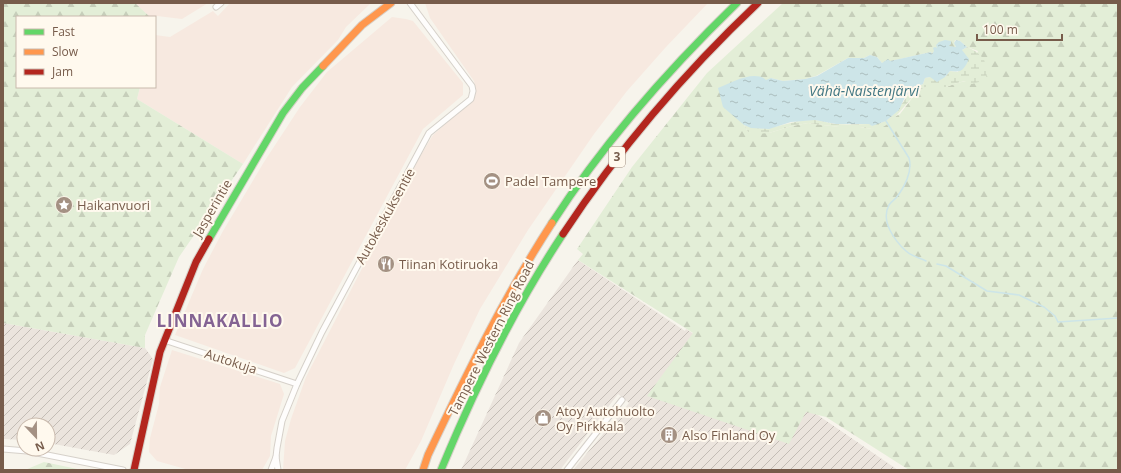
<svg xmlns="http://www.w3.org/2000/svg" width="1121" height="473" viewBox="0 0 1121 473" font-family="'Open Sans',sans-serif">
  <style>
    .commercial { fill: #f7e9e0 }
    .industrial { fill: url(#industrial-furrows) }
    .forest { fill: url(#forest-firs); fill-rule: evenodd }
    .wetland { fill: url(#wetland-marsh) }
    .water { fill: url(#water-ripples) }
    .lines { fill: none; stroke-linecap: round; stroke-linejoin: round }
    .stream { stroke: #cde5e8; stroke-width: 1.5 }
    .street-casing { stroke: #d6d1ca; stroke-width: 7 }
    .fast-casing { stroke: #d7d0c8; stroke-width: 9 }
    .slow-casing { stroke: #d7d0c8; stroke-width: 9 }
    .jam-casing { stroke: #d7d0c8; stroke-width: 9 }
    .street { stroke: #fefdfc; stroke-width: 5 }
    .fast { stroke: #63d668; stroke-width: 7 }
    .slow { stroke: #ff974d; stroke-width: 7 }
    .jam { stroke: #b3261e; stroke-width: 7 }
    .labels { text-anchor: middle; stroke-width: 4; stroke-linejoin: round; paint-order: stroke }
    .shield { fill: #fff9ee; stroke: #a08b7c; stroke-width: 1 }
    .shield-label { font-size: 12px; font-weight: bold; fill: #775c4b }
    .poi-label { font-size: 13px; fill: #775c4b; stroke: #fff9ee; text-anchor: start }
    .street-label { font-size: 13px; fill: #775c4b; stroke: #fff9ee }
    .water-label { font-size: 14px; font-style: italic; fill: #427783; stroke: #fff9ee }
    .district-label { font-size: 17px; font-weight: bold; letter-spacing: 1px; fill: #846393; stroke: #fff9ee }
  </style>
  <defs>
    <pattern id="industrial-furrows" width="10" height="10" patternUnits="userSpaceOnUse"><rect width="10" height="10" fill="#ebe4dd"/><path d="M-1 1l2-2M0 10L10 0M9 11l2-2" fill="none" stroke="#c3bcb5"/></pattern>
    <pattern id="forest-firs" width="22" height="20" patternUnits="userSpaceOnUse"><rect width="22" height="20" fill="#e3eed7"/><path d="M5 1l3.5 6h-7zM16 11l3.5 6h-7z" fill="#c6ceba"/></pattern>
    <pattern id="wetland-marsh" width="20" height="14" patternUnits="userSpaceOnUse"><rect width="20" height="14" fill="#e3eed7"/><path d="M1 5h8M5 5V1M11 12h8M15 12V8" fill="none" stroke="#c6ceba"/></pattern>
    <pattern id="water-ripples" width="26" height="14" patternUnits="userSpaceOnUse"><rect width="26" height="14" fill="#cde5e8"/><path d="M2 4q2-2 4 0t4 0M15 11q2-2 4 0t4 0" fill="none" stroke="#abbdbe"/></pattern>
  </defs>
  <rect width="100%" height="100%" fill="#f7f4ec"/>
  <g class="commercial">
    <path d="M135,3H208L182,19L157,16L150,17Z"/>
    <path d="M230,3H371L346,27L338,40L292,87L243,164L137,99L140,87H155V35L170,37L213,11L218,16Z"/>
    <path d="M425,3H708L666,47L627,91L594,134L528,230L480,309L454,364L421,441L405,470H283L285,441L291,419L306,377L418,160L433,135L471,101L476,92L474,81L430,18Z"/>
    <path d="M392,17L406,19L413,21L463,83V95L423,129L295,368L284,373L175,335L203,269L223,231L264,162L300,107L327,72Z"/>
    <path d="M172,350L280,384L284,394L271,436L270,456L262,470H189L157,461L149,452L150,438L159,404L160,387Z"/>
  </g>
  <g class="industrial">
    <path d="M578,260L685,331L686,329L806,407L898,470H573L629,403L618,394L560,470H461L519,343Z"/>
    <path d="M3,323L145,348L153,359L130,444L114,455L48,443V425H24V440L3,439Z"/>
  </g>
  <g class="forest">
    <path d="M3,3H135L150,17H17V87H140L137,99L243,164L179,257L145,335V348L3,323Z"/>
    <path d="M783,3H1118V470H909L826,417L806,412L789,444L647,396L693,333L578,260L583,254L577,249L632,167L707,73ZM955,40L960,41L967,47L978,51L966,81L957,83L946,87H925L916,93L900,114L872,129L860,127H839L808,123L792,126L769,133L748,132L744,125L771,78L783,81L805,79L816,76L848,58H864L870,55L877,57L882,63L931,52L932,54C937,46 947,46 956,47L954,43Z"/>
    <path d="M44,462L82,470H25Z"/>
  </g>
  <path class="wetland" d="M967,47C983,54 989,62 986,80L972,84L965,81L957,83L946,87H925L916,93L891,122L883,127L872,129L860,127H839L808,123L792,126L769,133L755,134L748,132L744,125C769,135 789,119 814,120C821,120 828,123 835,124C847,125 858,124 870,124L872,126C876,123 883,123 887,120C902,110 905,91 923,84L925,78L930,77H945L950,71L958,72L962,50Z"/>
  <path class="water" d="M945,40L951,41V44L949,46L956,47L954,43L956,40L960,41L967,47L962,50L969,59C964,69 963,73 950,71L945,77L937,82L930,77L925,78L923,84L916,87L905,97L899,110L886,121L872,126L869,124H836L815,120L791,122L769,129L751,128L744,125L723,107L718,88C730,83 755,69 766,80L771,78L783,81L805,79L817,76L848,58H864L870,55L877,57L882,63L888,59L890,61L931,52L932,54L934,51L933,48L935,47L937,48L936,45L939,42Z"/>
  <g class="lines">
    <g class="stream">
      <path d="M886,121L909,158C913,171 904,188 896,198C894,200 891,202 889,205C880,221 895,241 906,251C911,256 920,258 926,261"/>
      <path d="M937,264L946,266L987,291L1019,295L1044,307L1055,316L1058,322L1118,318"/>
    </g>
    <g class="street-casing">
      <g id="street">
        <path d="M216,7L221,3"/>
        <path d="M164,340L297,384"/>
        <path d="M3,449L27,451L123,470"/>
        <path d="M271,470L276,457"/>
        <path d="M278,470L276,457L277,448L282,421L297,384L322,332L429,133L471,99L473,91L472,86L410,3"/>
        <path d="M567,470L622,400"/>
      </g>
    </g>
    <g class="fast-casing">
      <g id="fast">
        <path d="M552,223C604,142 668,70 737,3"/>
        <path d="M209,239L283,113L302,88L323,66"/>
        <path d="M441,470C475,388 514,308 563,234"/>
      </g>
    </g>
    <g class="slow-casing">
      <g id="slow">
        <path d="M323,66L362,25L391,3"/>
        <path d="M423,470L428,455C466,375 504,297 552,223"/>
      </g>
    </g>
    <g class="jam-casing">
      <g id="jam">
        <path d="M563,234C619,149 684,73 758,3"/>
        <path d="M134,470L160,352L196,262L209,239"/>
      </g>
    </g>
    <use href="#street" class="street"/>
    <use href="#fast" class="fast"/>
    <use href="#slow" class="slow"/>
    <use href="#jam" class="jam"/>
  </g>
  <defs>
    <g id="stadium-disc" transform="scale(0.9)"><circle r="9.5" fill="#a49183" stroke="#fff9ee"/><path d="M0-5a6.5 5 0 1 0 0 10a6.5 5 0 1 0 0-10ZM-3.5-1.8h7v3.6h-7Z" fill="#fff"/></g>
    <g id="sight-disc" transform="scale(0.9)"><circle r="9.5" fill="#a49183" stroke="#fff9ee"/><path d="M0-6L1.8-2.2L6-1.7L2.9 1.2L3.7 5.4L0 3.3L-3.7 5.4L-2.9 1.2L-6-1.7L-1.8-2.2Z" fill="#fff"/></g>
    <g id="restaurant-disc" transform="scale(0.9)"><circle r="9.5" fill="#a49183" stroke="#fff9ee"/><path d="M-5-6h1v4h1v-4h1v4h1v-4h1v5L-1.5 .5V6h-2V.5L-5-1ZM5-6V6H3V1.5H1.5Q1.5-4 5-6Z" fill="#fff"/></g>
    <g id="shop-disc" transform="scale(0.9)"><circle r="9.5" fill="#a49183" stroke="#fff9ee"/><path d="M-5-2.5h2.3a2.7 3.5 0 0 1 5.4 0H5L5.5 6h-11ZM-1.5-2.5h3a1.5 2.3 0 0 0-3 0Z" fill="#fff"/></g>
    <g id="building-disc" transform="scale(0.9)"><circle r="9.5" fill="#a49183" stroke="#fff9ee"/><path d="M-4-6H4V6H1V3H-1V6H-4ZM-2.5-4.3h1.7v1.8h-1.7ZM.8-4.3h1.7v1.8H.8ZM-2.5-1h1.7V.8h-1.7ZM.8-1h1.7V.8H.8Z" fill="#fff"/></g>
  </defs>
  <g fill-rule="evenodd">
    <use href="#stadium-disc" x="492" y="181"/>
    <use href="#sight-disc" x="64" y="205"/>
    <use href="#restaurant-disc" x="386" y="264"/>
    <use href="#shop-disc" x="543" y="418"/>
    <use href="#building-disc" x="669" y="435"/>
  </g>
  <g class="labels">
    <rect class="shield" x="609" y="147" width="16" height="20" rx="3"/>
    <g class="shield-label">
      <text x="617" y="161">3</text>
    </g>
    <g class="poi-label">
      <text x="505" y="186">Padel Tampere</text>
      <text x="77" y="210">Haikanvuori</text>
      <text x="399" y="269">Tiinan Kotiruoka</text>
      <text x="556" y="416">Atoy Autohuolto<tspan x="556" dy="15">Oy Pirkkala</tspan></text>
      <text x="682" y="440">Also Finland Oy</text>
    </g>
    <g class="street-label">
      <text transform="translate(212 208) rotate(-60)" y="5">Jasperintie</text>
      <text transform="translate(385 216) rotate(-61)" y="5">Autokeskuksentie</text>
      <text transform="translate(491 338) rotate(-63)" y="5">Tampere Western Ring Road</text>
      <text transform="translate(231 361) rotate(18)" y="5">Autokuja</text>
    </g>
    <g class="water-label">
      <text x="864" y="96">Vähä-Naistenjärvi</text>
    </g>
    <g class="district-label">
      <text x="220" y="327">LINNAKALLIO</text>
    </g>
  </g>
  <rect width="1121" height="473" fill="none" stroke="#775c4b" stroke-width="8"/>
  <rect x="16" y="16" width="140" height="72" fill="#fff9ee" stroke="#c9baad"/>
  <rect x="24" y="29" width="20" height="6" fill="#63d668" stroke="#c9baad"/>
  <text x="52" y="36" font-size="12" fill="#775c4b">Fast</text>
  <rect x="24" y="49" width="20" height="6" fill="#ff974d" stroke="#c9baad"/>
  <text x="52" y="56" font-size="12" fill="#775c4b">Slow</text>
  <rect x="24" y="69" width="20" height="6" fill="#b3261e" stroke="#c9baad"/>
  <text x="52" y="76" font-size="12" fill="#775c4b">Jam</text>
  <g transform="translate(36 437) rotate(158)"><circle r="19" fill="#fff9ee" stroke="#c9baad"/>
  <path d="M0-3L7 15L0 10L-7 15Z" fill="#a49183"/>
  <text y="-6" font-size="11" font-weight="bold" text-anchor="middle" fill="#775c4b">N</text>
  </g>
  <path d="M977 34v6h85v-6" fill="none" stroke="#775c4b" stroke-width="2"/>
  <text x="983" y="34" font-size="12" fill="#775c4b" stroke="#fff9ee" stroke-width="3" paint-order="stroke">100 m</text>
</svg>
